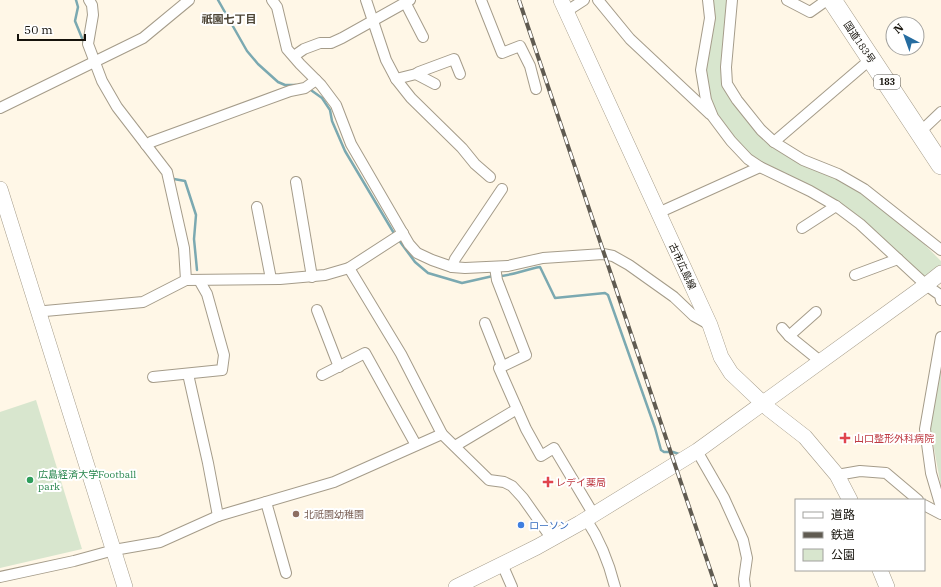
<svg xmlns="http://www.w3.org/2000/svg" width="941" height="587" viewBox="0 0 941 587" font-family="'IBM Plex Serif','Noto Sans JP',serif">
  <style>
    .green { fill: #d8e6ce }
    .lines { fill: none; stroke-linecap: round; stroke-linejoin: round }
    .stream { stroke: #7ba9b1; stroke-width: 2.5 }
    .street-casing { stroke: #a59c8a; stroke-width: 12 }
    .secondary-casing { stroke: #a59c8a; stroke-width: 16 }
    .highway-casing { stroke: #a59c8a; stroke-width: 20 }
    .street { stroke: #fff; stroke-width: 10 }
    .secondary { stroke: #fff; stroke-width: 15 }
    .highway { stroke: #fff; stroke-width: 19 }
    .rail-casing { stroke: #605b51; stroke-width: 4 }
    .rail { stroke: #fff; stroke-width: 2.5; stroke-dasharray: 8; stroke-linecap: butt }
    .health-dot { fill: #e0444e; stroke: #fff; stroke-width: 1.5 }
    .leisure-dot { fill: #2e9e5b; stroke: #fff; stroke-width: 1.5 }
    .education-dot { fill: #8d6e63; stroke: #fff; stroke-width: 1.5 }
    .shop-dot { fill: #3f7fe0; stroke: #fff; stroke-width: 1.5 }
    .labels { text-anchor: middle; stroke-width: 4; stroke-linejoin: round; paint-order: stroke }
    .shield { fill: #fff; stroke: #5c5a55; stroke-width: 1 }
    .shield-label { font-size: 9px; font-weight: bold; fill: #16130c }
    .street-label { font-size: 10px; fill: #16130c; stroke: #fff }
    .health-label { font-size: 10px; fill: #be3a42; stroke: #fff; text-anchor: start }
    .leisure-label { font-size: 10px; fill: #27864d; stroke: #fff; text-anchor: start }
    .education-label { font-size: 10px; fill: #785e54; stroke: #fff; text-anchor: start }
    .shop-label { font-size: 10px; fill: #366cbe; stroke: #fff; text-anchor: start }
    .neighbourhood-label { font-size: 11px; font-weight: bold; fill: #4d4536; stroke: #fff }
  </style>
  <rect width="100%" height="100%" fill="#fff7e7"/>
  <g class="green">
    <path d="M714,0H728L721,75L731,101L761,137L790,157L828,174L863,194L918,238L941,261V266L926,279L883,238L855,215L820,191L762,164L741,147L716,113L705,82L706,58L713,17Z"/>
    <path d="M941,363V487L930,426Z"/>
    <path d="M36,400L82,549L0,568V412Z"/>
  </g>
  <g class="lines">
    <g class="stream">
      <path d="M76,0L78,7L75,21L84,43"/>
      <path d="M218,0L247,51L258,64L278,82L285,85H296"/>
      <path d="M308,88L322,98L330,110L332,121L345,151L395,235"/>
      <path d="M174,179L185,181L196,215L194,239L197,270"/>
      <path d="M398,239L415,262L428,273L462,283L493,276"/>
      <path d="M498,276C512,276 526,269 540,267L555,298L605,293L608,295L655,428L661,450L664,452H673L679,454"/>
    </g>
    <g class="street-casing">
      <g id="street">
        <path d="M89,0L92,5L93,15L88,44L102,81L117,107L167,172L184,248L186,280"/>
        <path d="M272,0L277,7L287,49L300,64L321,85L336,105L351,144L409,244L417,253L432,260L452,267L465,268L508,266L543,258L603,254L613,256L629,265L674,297L694,316L710,325"/>
        <path d="M366,0L386,60L396,79L411,98L462,148L475,164L490,177"/>
        <path d="M481,0L502,53L520,46L530,66L536,89"/>
        <path d="M598,0L630,39L710,114"/>
        <path d="M708,0L710,18L701,70L706,100L713,117L731,141L748,159L760,167L810,191L836,206L860,224L926,285L940,295L941,300"/>
        <path d="M732,0L726,67L727,84L737,100L761,130L774,142L803,160L838,174L864,189L941,250"/>
        <path d="M787,0L810,12L827,0"/>
        <path d="M405,2L423,37"/>
        <path d="M567,11L584,0"/>
        <path d="M294,56L304,49L320,43H331L342,38L410,0"/>
        <path d="M416,74L435,84"/>
        <path d="M396,79L416,74L419,72L454,59L460,74"/>
        <path d="M0,108L143,38L189,0"/>
        <path d="M919,133L941,112"/>
        <path d="M774,142L872,58"/>
        <path d="M146,145L151,142L290,91L305,88L316,80"/>
        <path d="M296,182L312,277"/>
        <path d="M257,207L271,279"/>
        <path d="M658,213L760,167"/>
        <path d="M802,228L836,206"/>
        <path d="M452,267L455,259L502,189"/>
        <path d="M495,267L497,280L526,355L499,368L526,429L541,456L554,448L594,515"/>
        <path d="M349,268L401,354L442,434L489,480L504,482L512,486L523,498L552,539"/>
        <path d="M855,275L898,259"/>
        <path d="M317,310L339,367"/>
        <path d="M39,313L45,311L143,302L186,280L280,279L325,275L349,268L403,233"/>
        <path d="M485,323L502,366"/>
        <path d="M782,328L789,336L820,361"/>
        <path d="M789,336L816,312"/>
        <path d="M941,337L925,429L931,473L941,507"/>
        <path d="M188,374L208,463L218,516"/>
        <path d="M322,375L365,353L416,445"/>
        <path d="M153,377L222,370L224,355L207,294L199,280"/>
        <path d="M455,446L517,409"/>
        <path d="M697,451L724,498L743,540L747,558L744,579L745,587"/>
        <path d="M837,475L860,471L886,473L918,500"/>
        <path d="M266,502L286,573"/>
        <path d="M924,505L941,514"/>
        <path d="M586,519C600,540 609,563 615,587"/>
        <path d="M502,564L512,587"/>
        <path d="M0,577L74,561L114,550L160,542L218,516L334,482L442,434"/>
      </g>
    </g>
    <g class="secondary-casing">
      <g id="secondary">
        <path d="M561,0L710,325L721,357L731,373L769,409L805,437L837,475L850,500"/>
        <path d="M0,189L125,587"/>
        <path d="M880,570L887,587"/>
        <path d="M456,587L537,547L580,523L697,451L926,285L941,273"/>
      </g>
    </g>
    <g class="highway-casing">
      <path id="highway" d="M832,0L941,165"/>
    </g>
    <use href="#street" class="street"/>
    <use href="#secondary" class="secondary"/>
    <use href="#highway" class="highway"/>
    <g class="rail-casing">
      <path id="rail" d="M519,0L716,587"/>
    </g>
    <use href="#rail" class="rail"/>
  </g>
  <g class="health-dot">
    <path d="M843 432h4v4h4v4h-4v4h-4v-4h-4v-4h4z"/>
    <path d="M546 476h4v4h4v4h-4v4h-4v-4h-4v-4h4z"/>
  </g>
  <circle class="leisure-dot" cx="30" cy="480" r="4"/>
  <circle class="education-dot" cx="296" cy="514" r="4"/>
  <circle class="shop-dot" cx="521" cy="525" r="4"/>
  <g class="labels">
    <rect class="shield" x="874" y="75" width="26" height="14" rx="3"/>
    <g class="shield-label">
      <text x="887" y="85">183</text>
    </g>
    <g class="street-label">
      <text transform="translate(860 42) rotate(56)" y="4">国道183号</text>
      <text transform="translate(683 266) rotate(65)" y="4">古市広島線</text>
    </g>
    <g class="health-label">
      <text x="854" y="442">山口整形外科病院</text>
      <text x="556" y="486">レデイ薬局</text>
    </g>
    <g class="leisure-label">
      <text x="38" y="478">広島経済大学Football<tspan x="38" dy="12">park</tspan></text>
    </g>
    <g class="education-label">
      <text x="304" y="518">北祇園幼稚園</text>
    </g>
    <g class="shop-label">
      <text x="529" y="529">ローソン</text>
    </g>
    <g class="neighbourhood-label">
      <text x="229" y="23">祇園七丁目</text>
    </g>
  </g>
  <rect x="795" y="499" width="130" height="72" fill="#ffffff" stroke="#a2a19e"/>
  <rect x="803" y="512" width="20" height="6" fill="#ffffff" stroke="#a2a19e"/>
  <text x="831" y="519" font-size="12" fill="#16130c">道路</text>
  <rect x="803" y="532" width="20" height="6" fill="#605b51" stroke="#a2a19e"/>
  <text x="831" y="539" font-size="12" fill="#16130c">鉄道</text>
  <rect x="803" y="549" width="20" height="12" fill="#d8e6ce" stroke="#a2a19e"/>
  <text x="831" y="559" font-size="12" fill="#16130c">公園</text>
  <g transform="translate(905 36) rotate(319)"><circle r="19" fill="#ffffff" stroke="#a2a19e"/>
  <path d="M0-3L7 15L0 10L-7 15Z" fill="#256ca0"/>
  <text y="-6" font-size="11" font-weight="bold" text-anchor="middle" fill="#16130c">N</text>
  </g>
  <path d="M18 34v6h67v-6" fill="none" stroke="#16130c" stroke-width="2"/>
  <text x="24" y="34" font-size="12" fill="#16130c" stroke="#ffffff" stroke-width="3" paint-order="stroke">50 m</text>
</svg>
